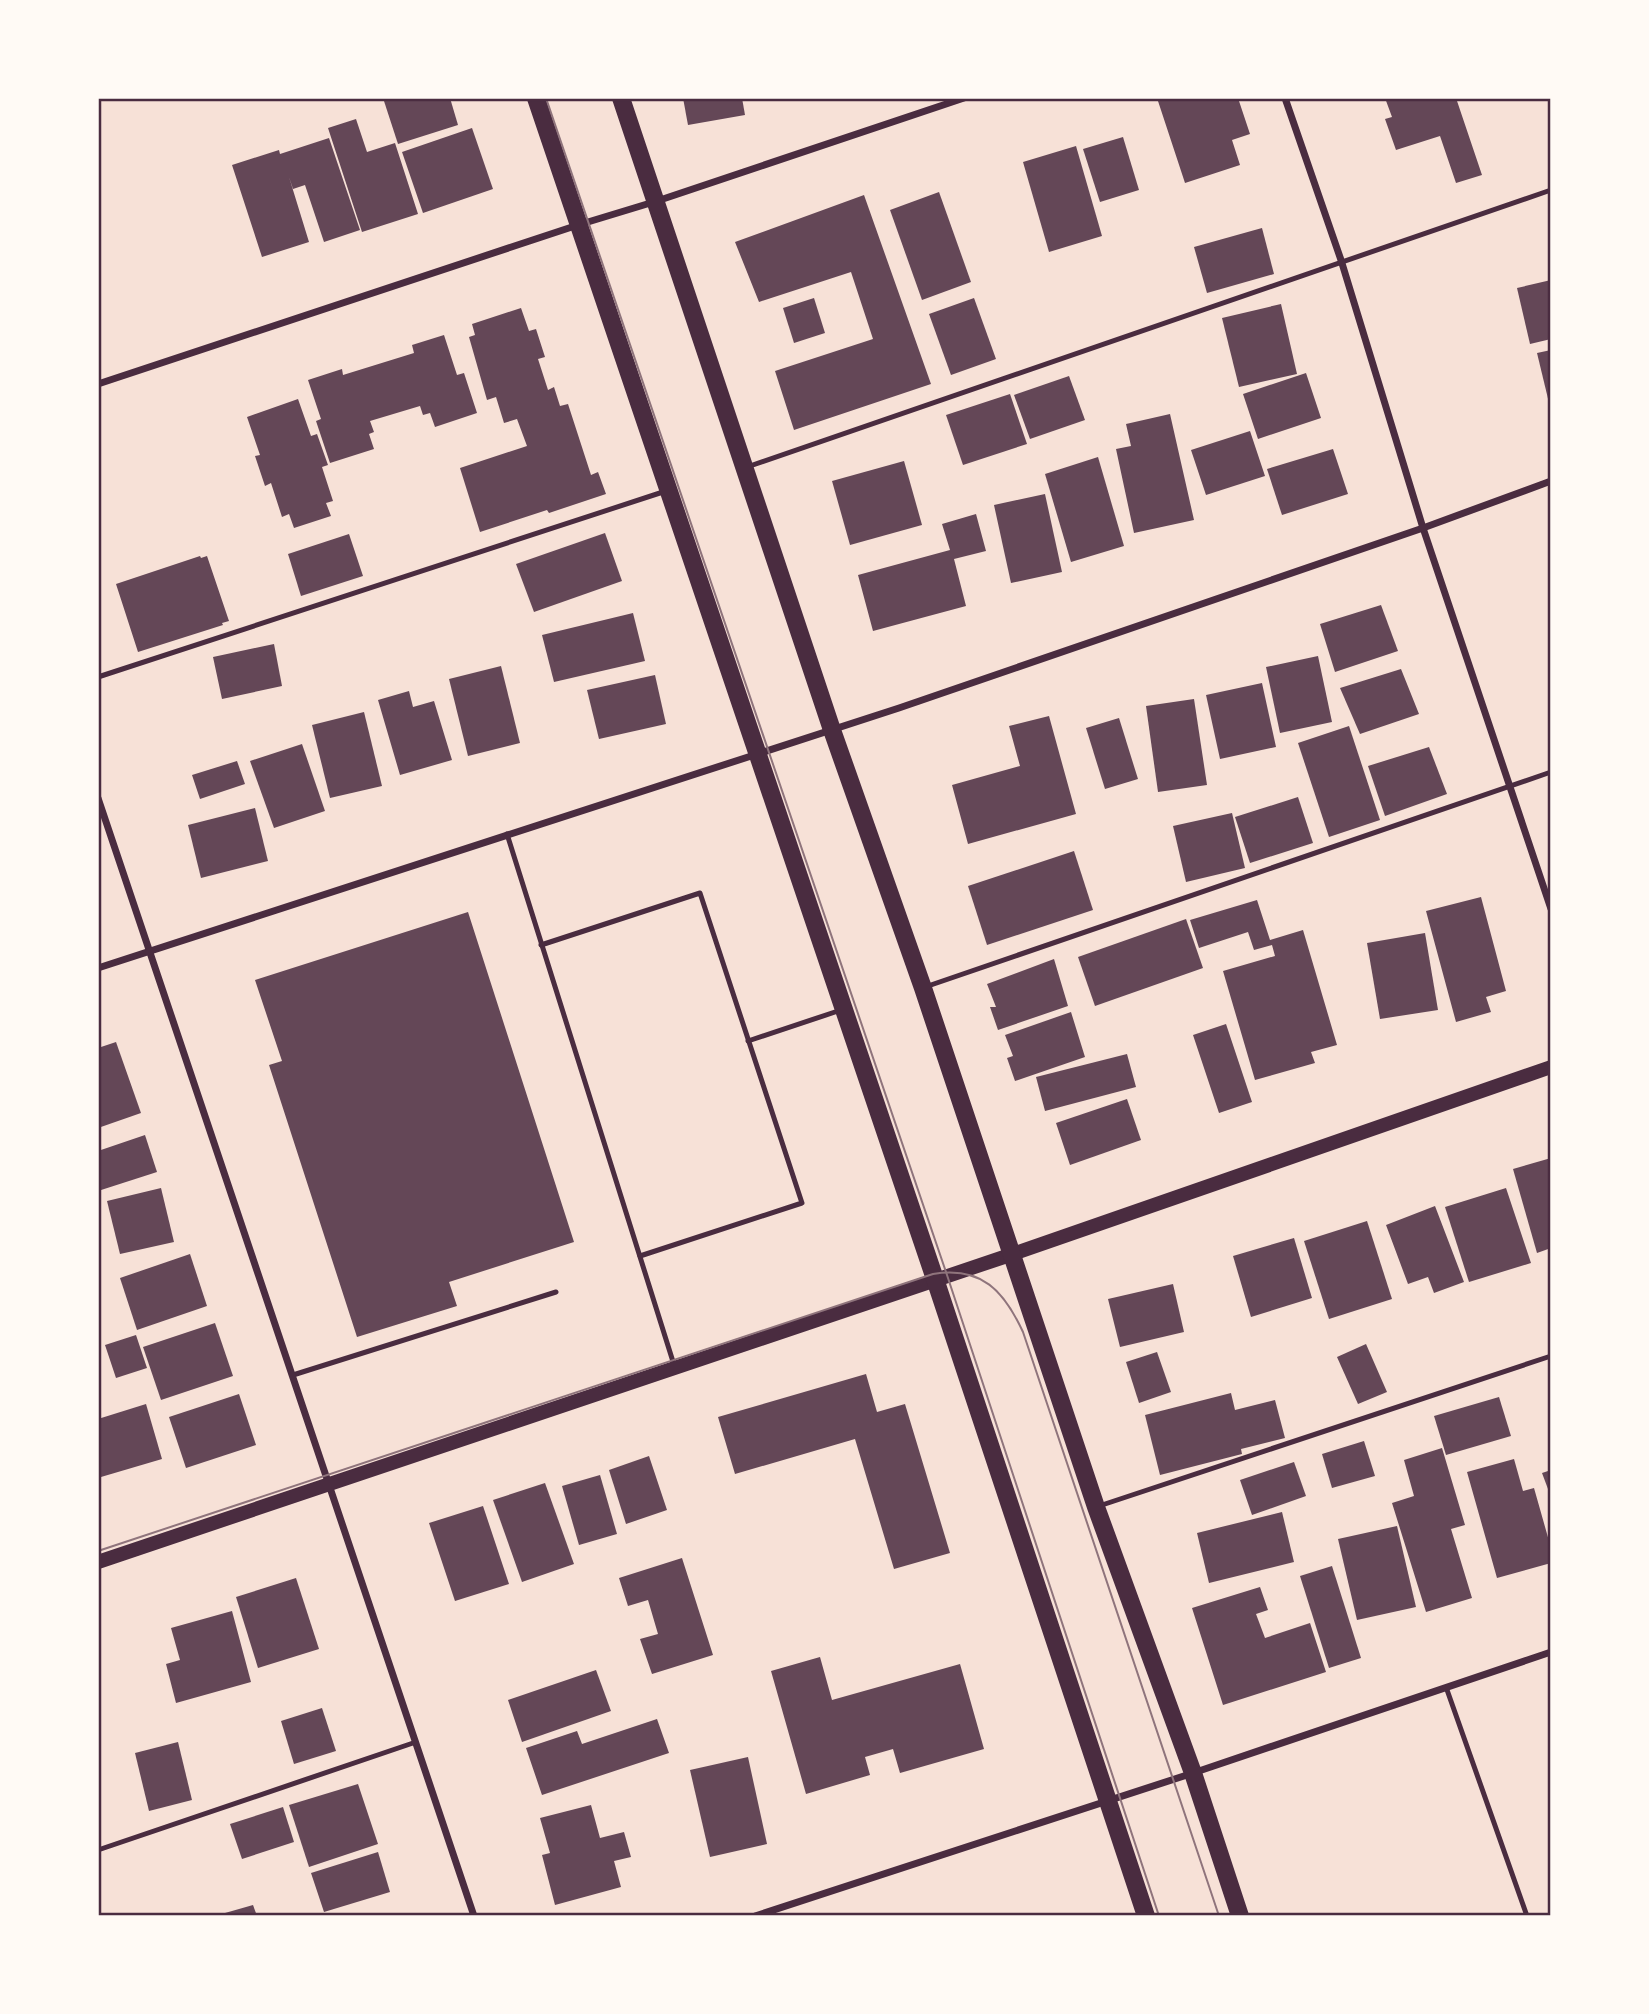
<svg xmlns="http://www.w3.org/2000/svg" width="1649" height="2014" viewBox="0 0 1649 2014" font-family="'Source Sans 3',sans-serif">
  <style>
    .building { fill: #644757 }
    .lines { fill: none; stroke-linecap: round; stroke-linejoin: round }
    .service { stroke: #4a2c40; stroke-width: 5 }
    .minor { stroke: #4a2c40; stroke-width: 7 }
    .secondary { stroke: #4a2c40; stroke-width: 14 }
    .primary { stroke: #4a2c40; stroke-width: 18 }
    .tram { stroke: #8f747c; stroke-width: 2 }
    .neatline { fill: none; stroke: #4a2c40; stroke-width: 2.5 }
  </style>
  <rect width="100%" height="100%" fill="#f7e1d7"/>
  <g class="building">
    <path d="M383,98H450L458,125L398,144Z"/>
    <path d="M683,98H742L745,115L688,125Z"/>
    <path d="M1157,98H1238L1250,134L1232,140L1240,165L1185,183Z"/>
    <path d="M1385,98H1456L1482,175L1456,183L1440,136L1396,150L1385,119L1392,117Z"/>
    <path d="M356,119L367,152L395,143L418,214L362,232L328,128Z"/>
    <path d="M472,128L493,189L423,213L402,152Z"/>
    <path d="M1123,137L1139,190L1100,202L1083,149Z"/>
    <path d="M329,138L360,230L324,242L305,185L293,189L289,177L309,242L262,257L232,165L279,150L280,154Z"/>
    <path d="M1076,146L1102,236L1049,252L1023,162Z"/>
    <path d="M939,192L971,282L922,300L890,210Z"/>
    <path d="M864,195L931,384L794,430L775,371L873,339L851,272L759,302L735,242Z"/>
    <path d="M1262,228L1274,274L1207,293L1194,247Z"/>
    <path d="M1551,280V339L1530,344L1517,288Z"/>
    <path d="M814,298L825,333L794,343L783,308Z"/>
    <path d="M974,298L996,359L951,375L929,314Z"/>
    <path d="M1281,304L1297,374L1239,387L1222,318Z"/>
    <path d="M521,308L529,331L536,329L545,357L538,359L548,390L554,387L560,406L568,404L591,475L598,472L606,494L549,513L547,510L480,532L460,468L527,446L517,419L504,423L496,397L487,400L469,337L475,335L472,324Z"/>
    <path d="M444,335L457,375L464,373L477,413L435,427L430,413L423,415L420,406L370,421L374,432L369,434L374,449L330,463L316,421L321,419L308,380L342,369L343,375L414,353L412,345Z"/>
    <path d="M1551,350V407H1550L1537,353Z"/>
    <path d="M1306,373L1321,418L1258,439L1243,394Z"/>
    <path d="M1069,376L1085,420L1030,439L1014,395Z"/>
    <path d="M1010,394L1027,444L963,465L946,415Z"/>
    <path d="M298,399L311,436L317,434L328,465L322,467L333,501L326,503L331,516L294,528L289,514L282,517L271,483L265,486L255,456L260,455L247,417Z"/>
    <path d="M1170,414L1194,520L1134,533L1116,449L1131,446L1126,424Z"/>
    <path d="M1250,431L1265,476L1206,495L1191,450Z"/>
    <path d="M1333,449L1348,494L1282,515L1267,469Z"/>
    <path d="M1098,457L1124,546L1071,562L1045,474Z"/>
    <path d="M904,461L922,525L850,545L832,481Z"/>
    <path d="M1045,494L1062,572L1011,583L994,505Z"/>
    <path d="M976,514L986,551L954,559L966,606L873,631L858,575L950,550L942,524Z"/>
    <path d="M605,533L622,581L534,612L516,564Z"/>
    <path d="M349,534L363,576L301,596L288,554Z"/>
    <path d="M200,556L201,558L207,556L229,621L222,623L223,625L138,652L116,584Z"/>
    <path d="M1381,605L1398,651L1335,672L1320,624Z"/>
    <path d="M633,613L645,661L554,682L542,635Z"/>
    <path d="M274,644L282,686L222,699L213,657Z"/>
    <path d="M1318,656L1332,722L1280,733L1266,667Z"/>
    <path d="M501,666L520,743L468,756L449,679Z"/>
    <path d="M1401,669L1419,714L1360,734L1340,688Z"/>
    <path d="M655,675L666,724L599,739L587,690Z"/>
    <path d="M1262,683L1276,747L1220,759L1206,695Z"/>
    <path d="M409,691L413,707L434,701L452,760L400,775L378,700Z"/>
    <path d="M1194,699L1207,785L1158,792L1146,706Z"/>
    <path d="M364,712L382,786L330,798L312,725Z"/>
    <path d="M1049,716L1076,814L968,844L952,785L1020,766L1009,726Z"/>
    <path d="M1119,718L1138,779L1105,789L1086,728Z"/>
    <path d="M1349,726L1380,820L1329,837L1298,743Z"/>
    <path d="M302,744L325,811L274,828L250,761Z"/>
    <path d="M1429,747L1447,794L1385,816L1368,766Z"/>
    <path d="M237,761L245,784L200,799L192,775Z"/>
    <path d="M1298,797L1313,843L1250,863L1235,817Z"/>
    <path d="M255,808L268,861L201,878L188,825Z"/>
    <path d="M1232,813L1245,868L1186,882L1173,826Z"/>
    <path d="M1074,851L1093,910L987,945L968,886Z"/>
    <path d="M1481,897L1506,991L1486,997L1491,1012L1456,1022L1426,911Z"/>
    <path d="M1257,900L1270,940L1303,930L1337,1045L1311,1052L1315,1063L1255,1080L1223,971L1275,956L1272,945L1254,950L1248,932L1199,948L1190,920Z"/>
    <path d="M468,912L574,1242L449,1282L457,1306L357,1337L269,1065L282,1061L255,980Z"/>
    <path d="M1186,919L1203,968L1095,1006L1078,957Z"/>
    <path d="M1425,933L1438,1010L1380,1019L1367,943Z"/>
    <path d="M1054,959L1068,1006L998,1030L990,1007H996L987,984Z"/>
    <path d="M1071,1012L1085,1057L1015,1081L1007,1058L1013,1056L1005,1035Z"/>
    <path d="M1226,1024L1252,1102L1219,1113L1193,1035Z"/>
    <path d="M116,1042L141,1113L98,1128V1048Z"/>
    <path d="M1127,1054L1136,1087L1045,1111L1036,1077Z"/>
    <path d="M1127,1099L1141,1140L1070,1165L1056,1123Z"/>
    <path d="M145,1135L157,1172L98,1191V1151Z"/>
    <path d="M1551,1158V1248L1537,1253L1513,1169Z"/>
    <path d="M161,1188L174,1242L120,1254L107,1201Z"/>
    <path d="M1506,1188L1531,1263L1469,1282L1445,1207Z"/>
    <path d="M1435,1206L1464,1282L1434,1293L1428,1277L1408,1284L1386,1225Z"/>
    <path d="M1367,1221L1392,1299L1329,1319L1304,1241Z"/>
    <path d="M1294,1238L1312,1298L1251,1317L1233,1256Z"/>
    <path d="M190,1254L207,1306L137,1330L120,1278Z"/>
    <path d="M1173,1284L1184,1332L1120,1347L1108,1299Z"/>
    <path d="M215,1323L233,1376L161,1400L143,1347Z"/>
    <path d="M136,1335L147,1368L116,1378L105,1345Z"/>
    <path d="M1366,1344L1387,1392L1358,1404L1337,1357Z"/>
    <path d="M1157,1352L1171,1392L1139,1403L1126,1362Z"/>
    <path d="M866,1374L877,1412L905,1404L950,1553L894,1569L855,1439L735,1474L718,1417Z"/>
    <path d="M1231,1393L1235,1410L1275,1400L1285,1438L1241,1449L1242,1454L1160,1475L1145,1415Z"/>
    <path d="M239,1394L256,1445L186,1468L169,1417Z"/>
    <path d="M1499,1397L1511,1436L1446,1455L1434,1416Z"/>
    <path d="M146,1404L162,1459L101,1477L98,1466V1419Z"/>
    <path d="M1364,1441L1375,1476L1332,1488L1322,1454Z"/>
    <path d="M1442,1448L1465,1525L1451,1529L1472,1598L1426,1612L1392,1503L1414,1496L1404,1460Z"/>
    <path d="M649,1456L667,1510L626,1524L609,1470Z"/>
    <path d="M1514,1459L1523,1491L1534,1488L1551,1548V1563L1497,1578L1467,1472Z"/>
    <path d="M1294,1462L1306,1496L1252,1515L1240,1480Z"/>
    <path d="M1551,1470V1497L1542,1473Z"/>
    <path d="M600,1475L617,1534L579,1545L562,1486Z"/>
    <path d="M545,1483L574,1564L522,1582L493,1500Z"/>
    <path d="M483,1506L509,1584L455,1601L429,1523Z"/>
    <path d="M1282,1512L1294,1562L1209,1583L1197,1533Z"/>
    <path d="M1397,1526L1416,1607L1357,1620L1338,1539Z"/>
    <path d="M682,1558L713,1655L652,1674L640,1639L658,1634L648,1600L628,1606L619,1578Z"/>
    <path d="M1332,1566L1361,1658L1329,1668L1300,1576Z"/>
    <path d="M296,1578L319,1649L258,1668L236,1597Z"/>
    <path d="M1260,1587L1268,1610L1256,1614L1265,1638L1310,1623L1326,1672L1223,1705L1192,1608Z"/>
    <path d="M232,1611L251,1682L176,1703L166,1664L180,1660L171,1628Z"/>
    <path d="M820,1657L832,1700L960,1664L984,1749L900,1773L893,1749L865,1757L870,1775L806,1794L771,1671Z"/>
    <path d="M596,1670L611,1711L522,1742L508,1700Z"/>
    <path d="M322,1708L336,1751L294,1764L281,1721Z"/>
    <path d="M657,1719L669,1753L542,1795L526,1748L577,1731L582,1744Z"/>
    <path d="M178,1742L192,1800L149,1811L135,1753Z"/>
    <path d="M748,1757L767,1844L710,1857L690,1770Z"/>
    <path d="M358,1784L378,1844L309,1867L289,1805Z"/>
    <path d="M591,1805L600,1838L624,1832L631,1857L614,1861L621,1887L555,1905L542,1855L550,1853L540,1818Z"/>
    <path d="M283,1807L294,1842L242,1859L230,1824Z"/>
    <path d="M378,1852L390,1892L324,1912L311,1873Z"/>
    <path d="M253,1905L257,1916H218V1915Z"/>
  </g>
  <g class="lines">
    <g class="service">
      <path d="M747,467L1551,190"/>
      <path d="M98,677L666,491"/>
      <path d="M507,834L675,1368"/>
      <path d="M541,945L700,893L802,1203L640,1256"/>
      <path d="M925,987L1551,772"/>
      <path d="M748,1041L841,1010"/>
      <path d="M293,1375L556,1292"/>
      <path d="M1099,1506L1551,1356"/>
      <path d="M1446,1687L1527,1916"/>
      <path d="M98,1850L416,1742"/>
    </g>
    <g class="minor">
      <path d="M1285,98L1341,260L1423,528L1551,909"/>
      <path d="M98,384L578,225L657,201L964,98"/>
      <path d="M98,798L474,1916"/>
      <path d="M98,968L899,708L1423,528L1551,481"/>
      <path d="M755,1916L1193,1773L1551,1652"/>
    </g>
    <path class="secondary" d="M98,1562L1013,1254L1551,1067"/>
    <g class="primary">
      <path d="M536,98L935,1279L1146,1916"/>
      <path d="M621,98L832,730L923,988L1096,1507L1193,1773L1240,1916"/>
    </g>
    <g class="tram">
      <path d="M546,98L946,1272L1159,1916"/>
      <path d="M98,1551L933,1274C982,1266 1004,1291 1023,1332L1219,1916"/>
    </g>
  </g>
  <rect width="1649" height="2014" fill="none" stroke="#fffaf5" stroke-width="200"/>
  <rect x="100" y="100" width="1449" height="1814" class="neatline"/>
</svg>
